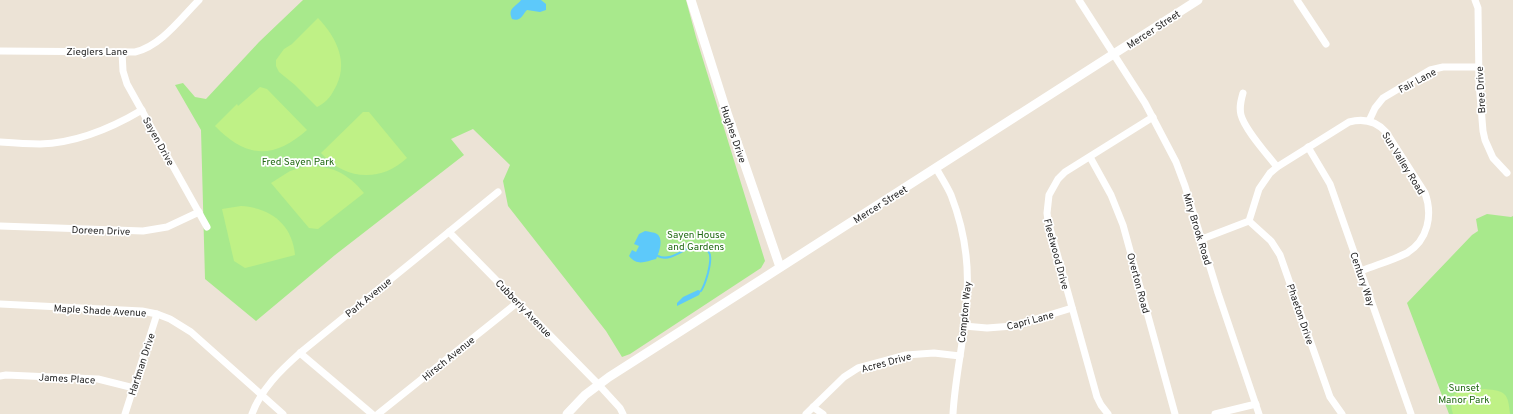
<svg xmlns="http://www.w3.org/2000/svg" width="1513" height="414" viewBox="0 0 1513 414" font-family="Overpass,sans-serif">
  <style>
    .green { fill: #a8e98c }
    .pitch { fill: #bff186 }
    .water { fill: #5dc9fa }
    .lines { fill: none; stroke-linecap: round; stroke-linejoin: round }
    .stream { stroke: #5dc9fa; stroke-width: 2 }
    .minor { stroke: #fff; stroke-width: 7 }
    .tertiary { stroke: #fff; stroke-width: 9 }
    .labels { text-anchor: middle; stroke-width: 3.5; stroke-linejoin: round; paint-order: stroke }
    .street-label { font-size: 10px; fill: #272727; stroke: #fff }
    .park-label { font-size: 10px; fill: #206912; stroke: #fff }
  </style>
  <rect width="100%" height="100%" fill="#ece3d6"/>
  <g class="green">
    <path d="M303,0H686L696,37L765,261L761,268L630,354L622,357L606,331L508,206L503,181L510,165L473,129L451,139L464,155L335,255L256,321L205,279L201,130L175,85L183,83L195,97L206,99L259,42Z"/>
    <path d="M1487,214L1511,217L1513,216V414H1449L1407,303L1472,235L1478,231L1476,219Z"/>
  </g>
  <g class="pitch">
    <path d="M318,18C337,38 350,64 334,90C330,98 325,103 317,107L295,85L279,72L276,66V60L284,49L292,44Z"/>
    <path d="M260,87L267,89L307,130C273,160 246,158 215,126L237,104L238,106Z"/>
    <path d="M363,112H369L407,158C380,183 345,180 321,153Z"/>
    <path d="M307,166C333,166 347,173 364,193L318,229L309,228L271,183L290,171Z"/>
    <path d="M241,206C271,208 292,224 295,255L245,268L234,261L222,209Z"/>
    <path d="M1485,389C1506,391 1508,393 1510,414H1453C1445,387 1465,391 1485,389Z"/>
  </g>
  <g class="water">
    <path d="M521,0H541L546,4V10L540,12L527,10C522,15 521,22 512,19C507,8 516,7 521,0Z"/>
    <path d="M645,231C649,232 654,232 657,234C664,239 659,253 656,259C646,261 638,267 629,256L632,250L636,252L639,246L634,244L639,234Z"/>
    <path d="M698,290L701,291L699,295L677,306V303L683,297Z"/>
  </g>
  <g class="lines">
    <path class="stream" d="M658,256C669,262 683,250 694,245C713,247 712,257 708,273C706,280 705,285 701,291"/>
    <g class="minor">
      <path d="M1079,0L1145,103L1176,162L1185,186L1218,293L1259,414"/>
      <path d="M1297,0L1326,44"/>
      <path d="M1475,0L1478,8L1479,83L1483,131L1485,140L1493,158L1507,173"/>
      <path d="M0,51L135,52C161,46 181,18 199,0"/>
      <path d="M122,52L123,71L127,84L207,227"/>
      <path d="M1243,93C1241,100 1239,107 1241,115C1245,130 1267,154 1277,167"/>
      <path d="M1369,121L1375,108L1383,98L1430,70L1443,67H1479"/>
      <path d="M0,142C13,143 27,144 40,144C77,143 110,129 142,110"/>
      <path d="M1308,147L1330,184L1411,414"/>
      <path d="M1090,157L1111,195L1123,225L1175,414"/>
      <path d="M936,168C941,177 947,186 951,195C963,226 969,260 967,293C966,334 955,374 953,414"/>
      <path d="M1249,221L1271,241L1280,255L1330,397L1342,414"/>
      <path d="M0,226L143,231L167,227L199,212"/>
      <path d="M449,232L598,384L620,408L623,414"/>
      <path d="M1202,239L1249,221L1259,189L1270,173L1277,167L1349,122C1364,118 1376,121 1386,132L1425,193C1433,215 1428,240 1407,253C1393,260 1376,265 1361,271"/>
      <path d="M0,304L142,311L157,314L170,319L191,332L283,414"/>
      <path d="M964,326L987,328L1013,326L1072,308"/>
      <path d="M300,353L372,414"/>
      <path d="M0,376L6,375L98,379L134,388"/>
      <path d="M813,407L823,414"/>
      <path d="M125,414L157,314"/>
      <path d="M252,414C261,389 281,370 300,353L498,192"/>
      <path d="M378,414L518,302"/>
      <path d="M806,414L844,377L858,368L906,355L934,353L960,356"/>
      <path d="M1108,414L1101,405L1097,397L1048,221L1047,213L1049,195L1058,179L1065,172L1153,117"/>
      <path d="M1215,414L1256,404"/>
    </g>
    <g class="tertiary">
      <path d="M691,0L724,104L780,267"/>
      <path d="M567,414L585,395L609,377L1198,0"/>
    </g>
  </g>
  <g class="labels">
    <g class="street-label">
      <text transform="translate(1153 29) rotate(-33)" y="4">Mercer Street</text>
      <text x="97" y="55">Zieglers Lane</text>
      <text transform="translate(1417 80) rotate(-28)" y="4">Fair Lane</text>
      <text transform="translate(1480 90) rotate(-93)" y="4">Bree Drive</text>
      <text transform="translate(734 134) rotate(71)" y="4">Hughes Drive</text>
      <text transform="translate(159 141) rotate(61)" y="4">Sayen Drive</text>
      <text transform="translate(1404 163) rotate(58)" y="4">Sun Valley Road</text>
      <text transform="translate(880 204) rotate(-32)" y="4">Mercer Street</text>
      <text transform="translate(1198 229) rotate(73)" y="4">Miry Brook Road</text>
      <text transform="translate(101 230) rotate(2)" y="4">Doreen Drive</text>
      <text transform="translate(1057 254) rotate(75)" y="4">Fleetwood Drive</text>
      <text transform="translate(1363 279) rotate(71)" y="4">Century Way</text>
      <text transform="translate(1139 283) rotate(75)" y="4">Overton Road</text>
      <text transform="translate(368 297) rotate(-39)" y="4">Park Avenue</text>
      <text transform="translate(524 308) rotate(46)" y="4">Cubberly Avenue</text>
      <text transform="translate(100 310) rotate(3)" y="4">Maple Shade Avenue</text>
      <text transform="translate(964 312) rotate(-84)" y="4">Compton Way</text>
      <text transform="translate(1301 314) rotate(71)" y="4">Phaeton Drive</text>
      <text transform="translate(1030 320) rotate(-15)" y="4">Capri Lane</text>
      <text transform="translate(448 358) rotate(-39)" y="4">Hirsch Avenue</text>
      <text transform="translate(886 362) rotate(-15)" y="4">Acres Drive</text>
      <text transform="translate(141 364) rotate(-72)" y="4">Hartman Drive</text>
      <text transform="translate(67 378) rotate(3)" y="4">James Place</text>
    </g>
    <g class="park-label">
      <text x="298" y="165">Fred Sayen Park</text>
      <text x="696" y="238">Sayen House<tspan x="696" dy="12">and Gardens</tspan></text>
      <text x="1464" y="391">Sunset<tspan x="1464" dy="12">Manor Park</tspan></text>
    </g>
  </g>
</svg>
